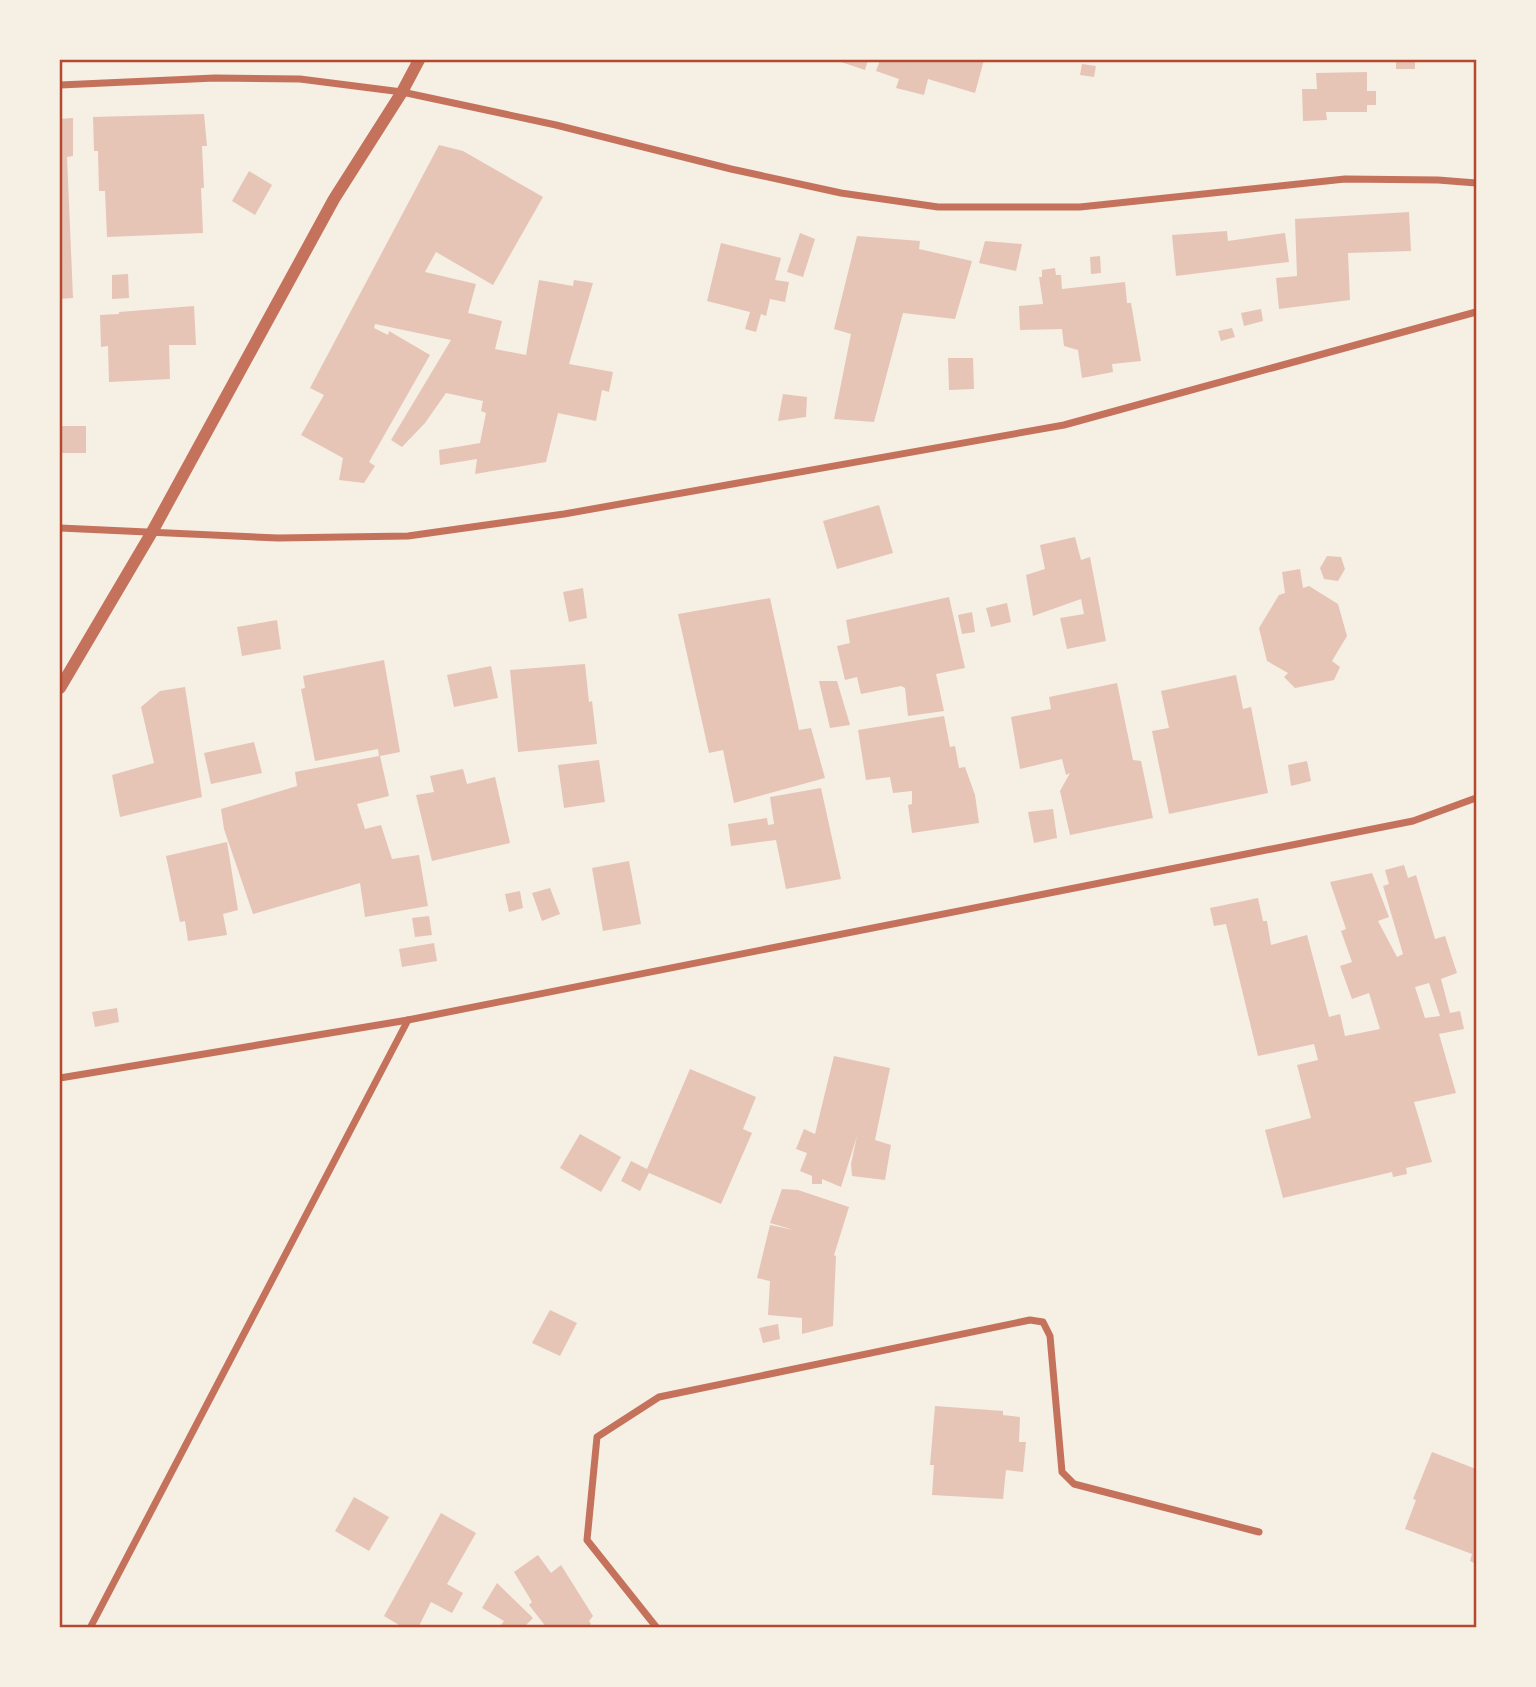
<svg xmlns="http://www.w3.org/2000/svg" width="1536" height="1687" viewBox="0 0 1536 1687" font-family="Georgia,serif">
  <style>
    .building { fill: #e6c5b7; fill-rule: evenodd }
    .lines { fill: none; stroke-linecap: round; stroke-linejoin: round }
    .minor { stroke: #c5725c; stroke-width: 7 }
    .tertiary { stroke: #c5725c; stroke-width: 12 }
    .neatline { fill: none; stroke: #b5482f; stroke-width: 2.5 }
  </style>
  <rect width="100%" height="100%" fill="#f6efe4"/>
  <g class="building">
    <path d="M835,60H868L865,70Z"/>
    <path d="M880,60H984L975,93L928,79L924,95L896,88L899,79L876,71Z"/>
    <rect x="1396" y="60" width="19" height="9"/>
    <path d="M1082,64L1096,66L1094,77L1080,75Z"/>
    <path d="M1367,72V91H1376V105H1367V112H1326L1327,120L1303,121L1302,89H1317L1316,73Z"/>
    <path d="M204,114L207,146H202L204,188H201L203,233L107,237L105,191H99L98,151H94L93,117Z"/>
    <path d="M73,118V156L67,157L73,298L60,299V119Z"/>
    <path d="M439,145L463,151L543,197L493,285L436,252L425,272L476,284L468,313L502,321L495,349L526,355L539,280L573,286L574,280L593,283L569,364L613,372L609,392L602,390L596,421L558,413L546,462L475,474L477,459L440,465L439,450L480,443L486,413L481,411L483,401L446,393L425,423L402,447L391,440L451,340L375,324L374,328L388,335L389,331L430,355L369,462L375,466L364,483L339,480L343,458L301,435L324,395L310,388Z"/>
    <path d="M249,171L272,185L255,215L232,201Z"/>
    <path d="M1409,212L1411,251L1348,253L1350,300L1279,309L1276,278L1297,276L1295,219Z"/>
    <path d="M1227,231L1228,241L1285,233L1289,262L1176,276L1172,235Z"/>
    <path d="M800,233L815,239L803,277L787,272Z"/>
    <path d="M857,236L920,241L919,249L972,261L955,319L903,313L874,422L834,419L851,334L834,329Z"/>
    <path d="M985,241L1022,244L1016,271L979,263Z"/>
    <path d="M721,243L781,258L775,280L789,282L785,302L770,299L766,316L761,314L756,332L745,329L750,312L707,301Z"/>
    <path d="M1100,256L1101,273L1091,274L1090,257Z"/>
    <path d="M1055,268L1056,275H1061L1062,289L1125,282L1127,303H1131L1141,361L1112,364L1113,372L1082,378L1078,350L1064,346L1062,329L1020,330L1019,306L1043,304L1039,277H1042V270Z"/>
    <path d="M128,274L129,298L112,299V275Z"/>
    <path d="M194,306L196,345H169L170,379L109,382L108,346L101,347L100,315L119,314V312Z"/>
    <path d="M1261,309L1263,321L1244,326L1241,313Z"/>
    <path d="M1232,328L1235,337L1221,341L1218,331Z"/>
    <path d="M948,358H973L974,389L949,390Z"/>
    <path d="M783,394L807,397L806,417L778,421Z"/>
    <rect x="60" y="426" width="26" height="27"/>
    <path d="M879,505L893,553L837,569L823,521Z"/>
    <path d="M1075,537L1081,560L1090,557L1106,641L1067,649L1060,618L1084,614L1081,599L1033,616L1026,575L1045,569L1040,545Z"/>
    <path d="M1327,556L1341,557L1345,569L1338,581L1324,579L1320,568Z"/>
    <path d="M1300,569L1303,588L1309,586L1338,604L1347,636L1332,661L1340,667L1334,680L1295,688L1284,677L1288,673L1267,661L1259,628L1279,595L1285,593L1282,572Z"/>
    <path d="M583,588L587,618L569,622L563,592Z"/>
    <path d="M949,597L965,668L936,674L944,711L908,716L905,688L901,686L861,694L857,677L845,680L837,646L850,643L846,620Z"/>
    <path d="M770,598L799,730L811,728L825,778L734,803L723,750L709,753L678,614Z"/>
    <path d="M1007,603L1011,622L991,627L986,608Z"/>
    <path d="M972,612L975,632L962,634L958,615Z"/>
    <path d="M277,620L281,649L242,656L237,627Z"/>
    <path d="M384,660L400,752L380,756L389,796L357,804L365,829L381,825L392,859L419,855L428,906L365,917L360,883L253,914L224,829L221,809L297,786L295,772L379,756L378,749L315,761L301,689L305,688L303,676Z"/>
    <path d="M585,664L589,702L592,701L597,744L518,752L510,670Z"/>
    <path d="M491,666L498,698L454,707L447,675Z"/>
    <path d="M1236,675L1243,709L1251,707L1268,793L1169,814L1152,731L1169,728L1161,691Z"/>
    <path d="M819,681H837L850,725L830,728Z"/>
    <path d="M1117,683L1133,760L1141,761L1153,818L1070,835L1060,791L1070,773L1066,775L1062,759L1020,769L1011,717L1051,709L1049,697Z"/>
    <path d="M185,687L202,797L120,817L112,775L154,763L141,707L160,691Z"/>
    <path d="M944,716L950,747L955,746L959,768L965,767L975,795L979,823L912,833L908,805L912,804V791L893,793L890,777L866,780L858,730Z"/>
    <path d="M254,742L262,773L211,784L204,753Z"/>
    <path d="M599,760L605,802L564,808L558,765Z"/>
    <path d="M1307,761L1311,781L1291,786L1288,765Z"/>
    <path d="M463,769L467,784L495,777L510,843L432,861L416,795L434,792L430,776Z"/>
    <path d="M821,788L841,879L786,889L776,840L731,846L728,824L767,818L768,825L774,824L770,797Z"/>
    <path d="M1053,809L1057,838L1034,843L1028,812Z"/>
    <path d="M227,842L238,910L223,914L227,935L188,941L185,921L180,922L166,856Z"/>
    <path d="M629,861L641,924L603,931L592,868Z"/>
    <path d="M1404,865L1408,878L1416,875L1435,939L1445,936L1457,973L1441,979L1450,1013L1460,1011L1464,1029L1439,1034L1456,1093L1414,1102L1432,1162L1406,1168L1407,1174L1393,1177L1392,1172L1283,1198L1265,1130L1311,1118L1297,1065L1318,1060L1314,1044L1258,1056L1226,924L1214,926L1210,908L1258,898L1263,921H1267L1271,945L1307,935L1329,1017L1340,1014L1345,1036L1380,1029L1369,993L1352,999L1340,966L1352,962L1341,931L1346,929L1330,882L1372,873L1389,917L1378,921L1397,957L1403,954L1383,886L1389,884L1385,870ZM1429,983L1440,1016L1425,1018L1415,987Z"/>
    <path d="M550,888L560,914L542,921L532,893Z"/>
    <path d="M520,891L523,908L509,912L505,894Z"/>
    <path d="M429,916L432,935L415,937L412,918Z"/>
    <path d="M434,943L437,961L402,967L399,949Z"/>
    <path d="M117,1008L119,1022L95,1027L92,1012Z"/>
    <path d="M834,1056L890,1068L875,1140L891,1145L885,1180L852,1176L851,1164L857,1136L841,1187L822,1179V1184H812V1176L800,1171L807,1153L796,1149L804,1129L815,1134Z"/>
    <path d="M690,1069L756,1097L743,1129L752,1133L721,1204L649,1173L640,1191L621,1181L631,1161L647,1169Z"/>
    <path d="M580,1134L621,1157L601,1192L560,1168Z"/>
    <path d="M782,1189L798,1190L849,1207L834,1255L836,1256L833,1326L802,1334V1318L768,1315L770,1281L757,1278L770,1225L794,1230L770,1223Z"/>
    <path d="M550,1310L577,1323L560,1356L532,1343Z"/>
    <path d="M778,1324L780,1339L763,1343L759,1328Z"/>
    <path d="M935,1406L1003,1411V1415L1020,1417L1019,1442H1026L1023,1472L1006,1470L1003,1499L932,1495L934,1465H930Z"/>
    <path d="M1432,1452L1476,1469V1564L1470,1561L1472,1554L1405,1529L1416,1500L1413,1499Z"/>
    <path d="M354,1497L389,1517L369,1551L335,1531Z"/>
    <path d="M441,1513L476,1533L447,1584L463,1593L452,1613L431,1602L418,1628H404L384,1616Z"/>
    <path d="M538,1555L551,1573L561,1565L593,1616L589,1621L591,1624L586,1628H547L529,1605L532,1602L514,1572Z"/>
    <path d="M497,1583L533,1618L523,1628H499L504,1621L482,1608Z"/>
  </g>
  <g class="lines">
    <g class="minor">
      <path d="M60,85L215,78L300,79L402,92L556,125L731,169L841,193L938,207H1080L1345,179L1438,180L1476,183"/>
      <path d="M60,528L278,538L408,536L564,514L1064,425L1476,312"/>
      <path d="M60,1078L408,1020L1413,821L1476,798"/>
      <path d="M90,1628L408,1020"/>
      <path d="M657,1628L587,1540L597,1437L659,1397L1030,1320L1043,1322L1050,1336L1062,1472L1074,1484L1259,1532"/>
    </g>
    <path class="tertiary" d="M60,688L152,532L334,199L402,92L419,60"/>
  </g>
  <rect width="1536" height="1687" fill="none" stroke="#f6efe4" stroke-width="122"/>
  <rect x="61" y="61" width="1414" height="1565" class="neatline"/>
</svg>
